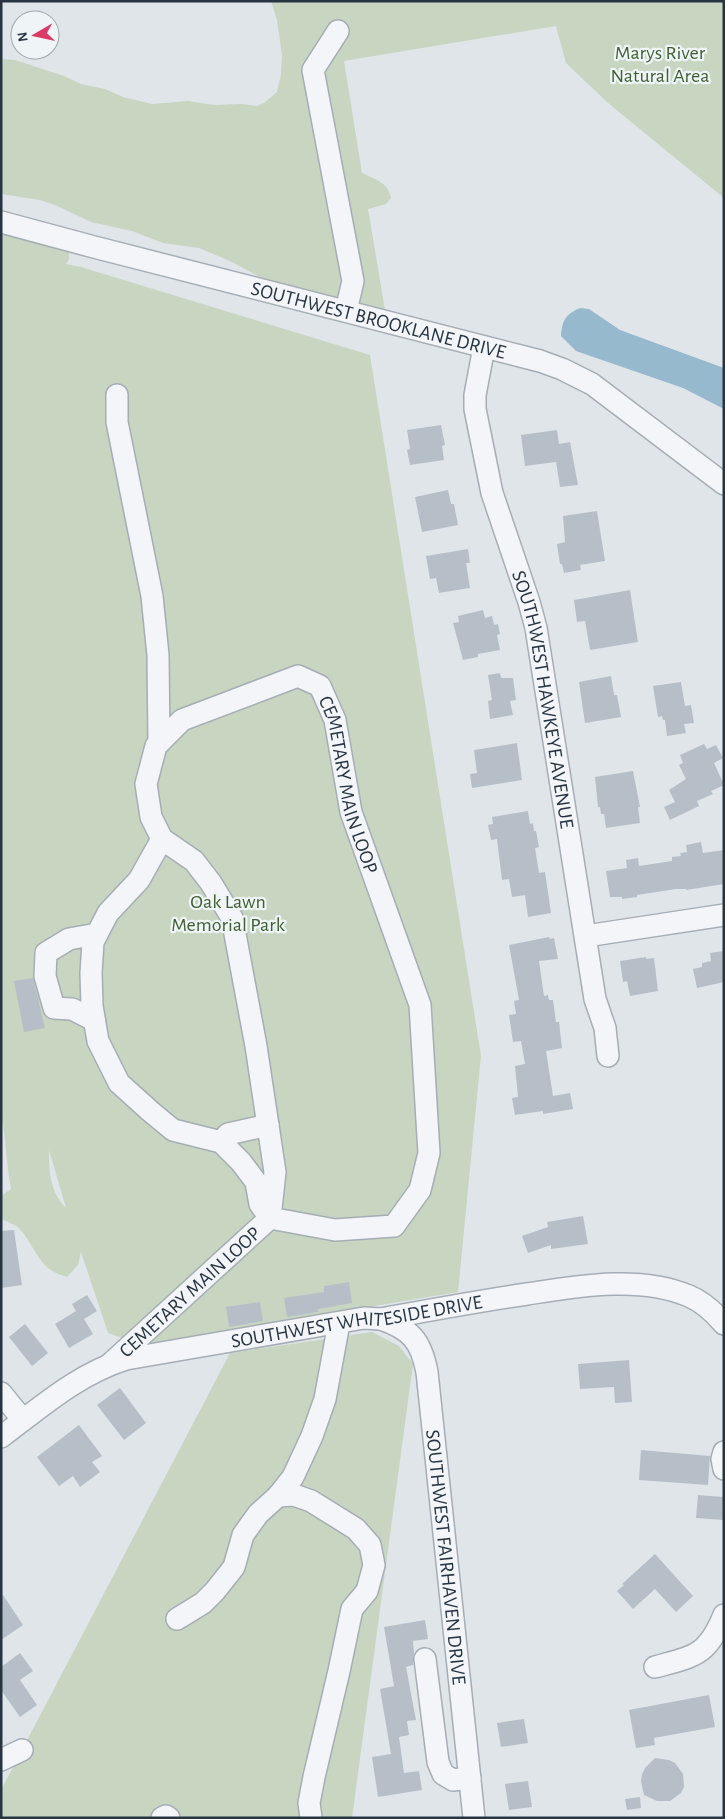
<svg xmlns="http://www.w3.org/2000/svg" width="725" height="1819" viewBox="0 0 725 1819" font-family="'Alegreya Sans',sans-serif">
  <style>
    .green { fill: #c8d5c0; fill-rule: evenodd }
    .water { fill: #97b9ce }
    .building { fill: #b6bfc8 }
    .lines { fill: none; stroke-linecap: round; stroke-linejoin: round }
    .minor-casing { stroke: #a5adb5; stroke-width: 24 }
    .minor { stroke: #f3f5f8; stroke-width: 21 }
    .labels { text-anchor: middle; stroke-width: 4.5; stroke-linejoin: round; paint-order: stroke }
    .park-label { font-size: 20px; fill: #416032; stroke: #eff4f7 }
    .street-label { font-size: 20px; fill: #273543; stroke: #eff4f7 }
  </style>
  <rect width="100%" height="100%" fill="#e0e5ea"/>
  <g class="green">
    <path d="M271,1H724V198L608,103L566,63L556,26L344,61L362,173C375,179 389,183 391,198L386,204L368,209L387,322L271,283L230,261L199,248L163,243L132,231L91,222L55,205L40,200L1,194V59L15,60L64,76L81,84L105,89L123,97L152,104L188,101L214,105L242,104L257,106L264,103L277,92L281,74L282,55L277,20Z"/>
    <path d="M1,220L69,251V259L66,264L81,267L370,355L481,1056L458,1292L143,1345L108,1333L81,1252L78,1265L67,1277C37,1269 37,1248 19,1228C15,1224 7,1222 1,1219V1196L11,1189C6,1163 6,1137 1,1111ZM49,1149V1150L66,1208C50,1192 49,1172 49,1149Z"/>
    <path d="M372,1332L399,1346L413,1364L352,1818H1V1790L230,1353Z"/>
  </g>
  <path class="water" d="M580,308L589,309L620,330L724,368V409L683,388L576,351L561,336C562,320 566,314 580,308Z"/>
  <g class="building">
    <path d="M441,425L445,445L442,446L444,460L410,465L407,450L410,449L407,430Z"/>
    <path d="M557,430L559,444L570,442L578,485L560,487L556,462L525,466L521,435Z"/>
    <path d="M448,490L451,504H454L458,525L422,532L415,497Z"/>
    <path d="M597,511L605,561L580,565L581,570L564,573L562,564H560L557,544L565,542L563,516Z"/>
    <path d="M468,549L470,563H466L470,588L439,593L436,578L430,579L426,556Z"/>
    <path d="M630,590L638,642L590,650L585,621L577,622L574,600Z"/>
    <path d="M483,610L485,618L492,616L494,625L498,624L500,634L497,635L500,650L478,654V657L463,660L453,623L459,622L458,616Z"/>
    <path d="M500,673L501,678H513L516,700L510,701L513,715L490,719L488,701L492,700L488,675Z"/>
    <path d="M611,676L614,695H617L621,717L585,723L579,682Z"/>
    <path d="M681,682L685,706L691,705L694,723L684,724L686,733L667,736L665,720H663L662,716L658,717L653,686Z"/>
    <path d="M517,743L522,780L472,788L470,774L477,773L474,750Z"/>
    <path d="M704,744L707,749L716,745L723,758L714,763L724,785L711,791L713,794L697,801L699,806L670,820L664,807L675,802L669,790L686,779L679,765L683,763L680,755Z"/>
    <path d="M633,771L640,807H638L640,823L606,828L604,814H601L600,807H598L595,777Z"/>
    <path d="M528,811L530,824L533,823L534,831H536L539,847L535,848L539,873L545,872L551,913L528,917L525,895L512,897L509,879L502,880L497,839L491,840L488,825L493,824L492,817Z"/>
    <path d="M701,842L703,853L724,850V884L686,890V889H676L637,895V897L622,899V897H610L606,871L627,868L626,860L638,858L639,866L672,861V857L681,856L680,853L687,852L686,845Z"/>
    <path d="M549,937L550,939L554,938L558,959L539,961L544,996L548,995L549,1000H553L556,1022H559L562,1048L546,1051L553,1096L570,1093L573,1109L543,1114V1111L515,1115L512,1098L518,1097L515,1066L525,1064L521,1041L513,1042L509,1015L516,1014L514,1001L519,1000L509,945Z"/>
    <path d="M724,951V982L697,988L693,969L702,967V963L711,961L710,953Z"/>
    <path d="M646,957V959L654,958L658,991L630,996L627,981L623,982L620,961Z"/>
    <path d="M33,978L45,1028L24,1032L14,981Z"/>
    <path d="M583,1216L588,1244L551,1249V1245L528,1253L522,1236L548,1227L547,1222Z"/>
    <path d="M14,1230L22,1285L1,1288V1231Z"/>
    <path d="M349,1282L352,1303L318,1309V1312L287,1317L284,1298L324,1292V1286Z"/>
    <path d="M87,1295L97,1311L84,1319L93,1334L69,1348L55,1324L76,1311L72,1304Z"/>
    <path d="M260,1302L263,1321L229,1327L226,1307Z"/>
    <path d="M25,1324L48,1353L32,1366L9,1337Z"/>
    <path d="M629,1360L632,1402L615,1403L614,1387L580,1389L578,1364Z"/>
    <path d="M120,1388L146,1423L124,1440L97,1405Z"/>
    <path d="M79,1425L102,1456L92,1462L100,1472L80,1487L73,1476L59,1486L37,1457Z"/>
    <path d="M641,1450L710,1456L708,1485L639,1480Z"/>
    <path d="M698,1495L724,1497V1520L696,1518Z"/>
    <path d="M655,1554L693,1596L676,1612L655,1589L633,1609L617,1591L624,1585L622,1584Z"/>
    <path d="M1,1592L23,1625L1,1640Z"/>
    <path d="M425,1620L428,1639L413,1641L414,1653L413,1665L406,1667L416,1720L407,1721L409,1735L399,1737L404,1773L419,1771L422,1790L378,1797L372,1757L391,1754L380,1689L394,1686L384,1627Z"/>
    <path d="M20,1653L33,1671L20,1680L37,1705L20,1717L1,1690V1667Z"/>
    <path d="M709,1695L715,1727L654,1738L655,1745L636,1748L629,1710Z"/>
    <path d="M524,1719L528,1743L501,1747L497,1723Z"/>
    <path d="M655,1758L669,1760L675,1763L683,1774L684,1787L681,1793L670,1801H657L644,1795L641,1781L642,1774L645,1768Z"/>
    <path d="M528,1781L532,1807L509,1810L505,1784Z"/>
    <path d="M640,1797L641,1808L627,1810L625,1799Z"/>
  </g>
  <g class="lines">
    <g class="minor-casing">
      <g id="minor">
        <path d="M338,31L313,70L353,281L346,311"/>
        <path id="s1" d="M1,222L94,247L540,361L562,369L592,384L724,484"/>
        <path id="s2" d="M484,347L475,395V409L492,493L529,602L536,628L595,999L605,1028L608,1056"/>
        <path d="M117,395V422L152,596L158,655L159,743"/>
        <path d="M162,839L139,880L108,913L93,942L91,973L92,1006L98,1041L119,1083L150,1111L173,1130L221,1142L241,1162L256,1182L260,1204L270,1218"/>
        <path d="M586,936L724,915"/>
        <path d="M94,1020L72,1009L54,1008L45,976L46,953L69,939L97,934"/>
        <path d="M221,1142L228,1134L268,1125"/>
        <path id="s3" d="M381,1319C411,1329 421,1341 427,1372L474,1818"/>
        <path id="s4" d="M109,1365L270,1218L275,1172L256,1046L232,918L211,883L194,861L162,839L151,817L146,784L156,746L182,720L298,676L320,686L335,720L351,812L420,1005L429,1153L420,1190L394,1226L335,1230L270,1218"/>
        <path d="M1,1393L23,1420"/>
        <path id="s5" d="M1,1437C41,1407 78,1374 126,1359L364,1318L381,1319C430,1310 478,1301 527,1294C578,1286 640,1275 689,1296C703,1302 714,1312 724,1324"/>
        <path d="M724,1452L722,1459L724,1469"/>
        <path d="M278,1496L294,1495L311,1501L356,1529L370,1545L374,1565L367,1591L352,1609L339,1671L314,1777L309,1803L311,1818"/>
        <path d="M177,1619L203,1603L215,1591L234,1567L243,1535L258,1514L278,1496L293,1477L312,1436L325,1399L339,1323"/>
        <path d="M425,1659L438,1762L443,1774L453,1780L470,1778"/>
        <path d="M655,1667C695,1656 707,1656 724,1615"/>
        <path d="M1,1760L22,1750"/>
        <path d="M162,1818L166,1816L169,1818"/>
      </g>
    </g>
    <use href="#minor" class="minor"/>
  </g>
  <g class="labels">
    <g class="park-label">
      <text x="660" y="59">Marys River<tspan x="660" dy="23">Natural Area</tspan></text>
      <text x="228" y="908">Oak Lawn<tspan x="228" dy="23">Memorial Park</tspan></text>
    </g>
    <g class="street-label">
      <text dy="7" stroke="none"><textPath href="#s1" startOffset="390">SOUTHWEST BROOKLANE DRIVE</textPath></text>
      <text dy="7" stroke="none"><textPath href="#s2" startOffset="362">SOUTHWEST HAWKEYE AVENUE</textPath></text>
      <text dy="7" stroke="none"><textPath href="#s4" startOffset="1015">CEMETARY MAIN LOOP</textPath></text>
      <text dy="7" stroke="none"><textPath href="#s4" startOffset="109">CEMETARY MAIN LOOP</textPath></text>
      <text dy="7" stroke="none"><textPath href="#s5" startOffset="382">SOUTHWEST WHITESIDE DRIVE</textPath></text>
      <text dy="7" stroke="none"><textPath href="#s3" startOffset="261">SOUTHWEST FAIRHAVEN DRIVE</textPath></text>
    </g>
  </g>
  <rect width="725" height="1819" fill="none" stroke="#273543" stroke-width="5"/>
  <g transform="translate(35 35) rotate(261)"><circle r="24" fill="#eff4f7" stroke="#9fa8af"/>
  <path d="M0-4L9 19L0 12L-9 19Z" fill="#db3966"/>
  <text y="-8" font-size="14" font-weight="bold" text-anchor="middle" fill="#273543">N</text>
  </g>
</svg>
